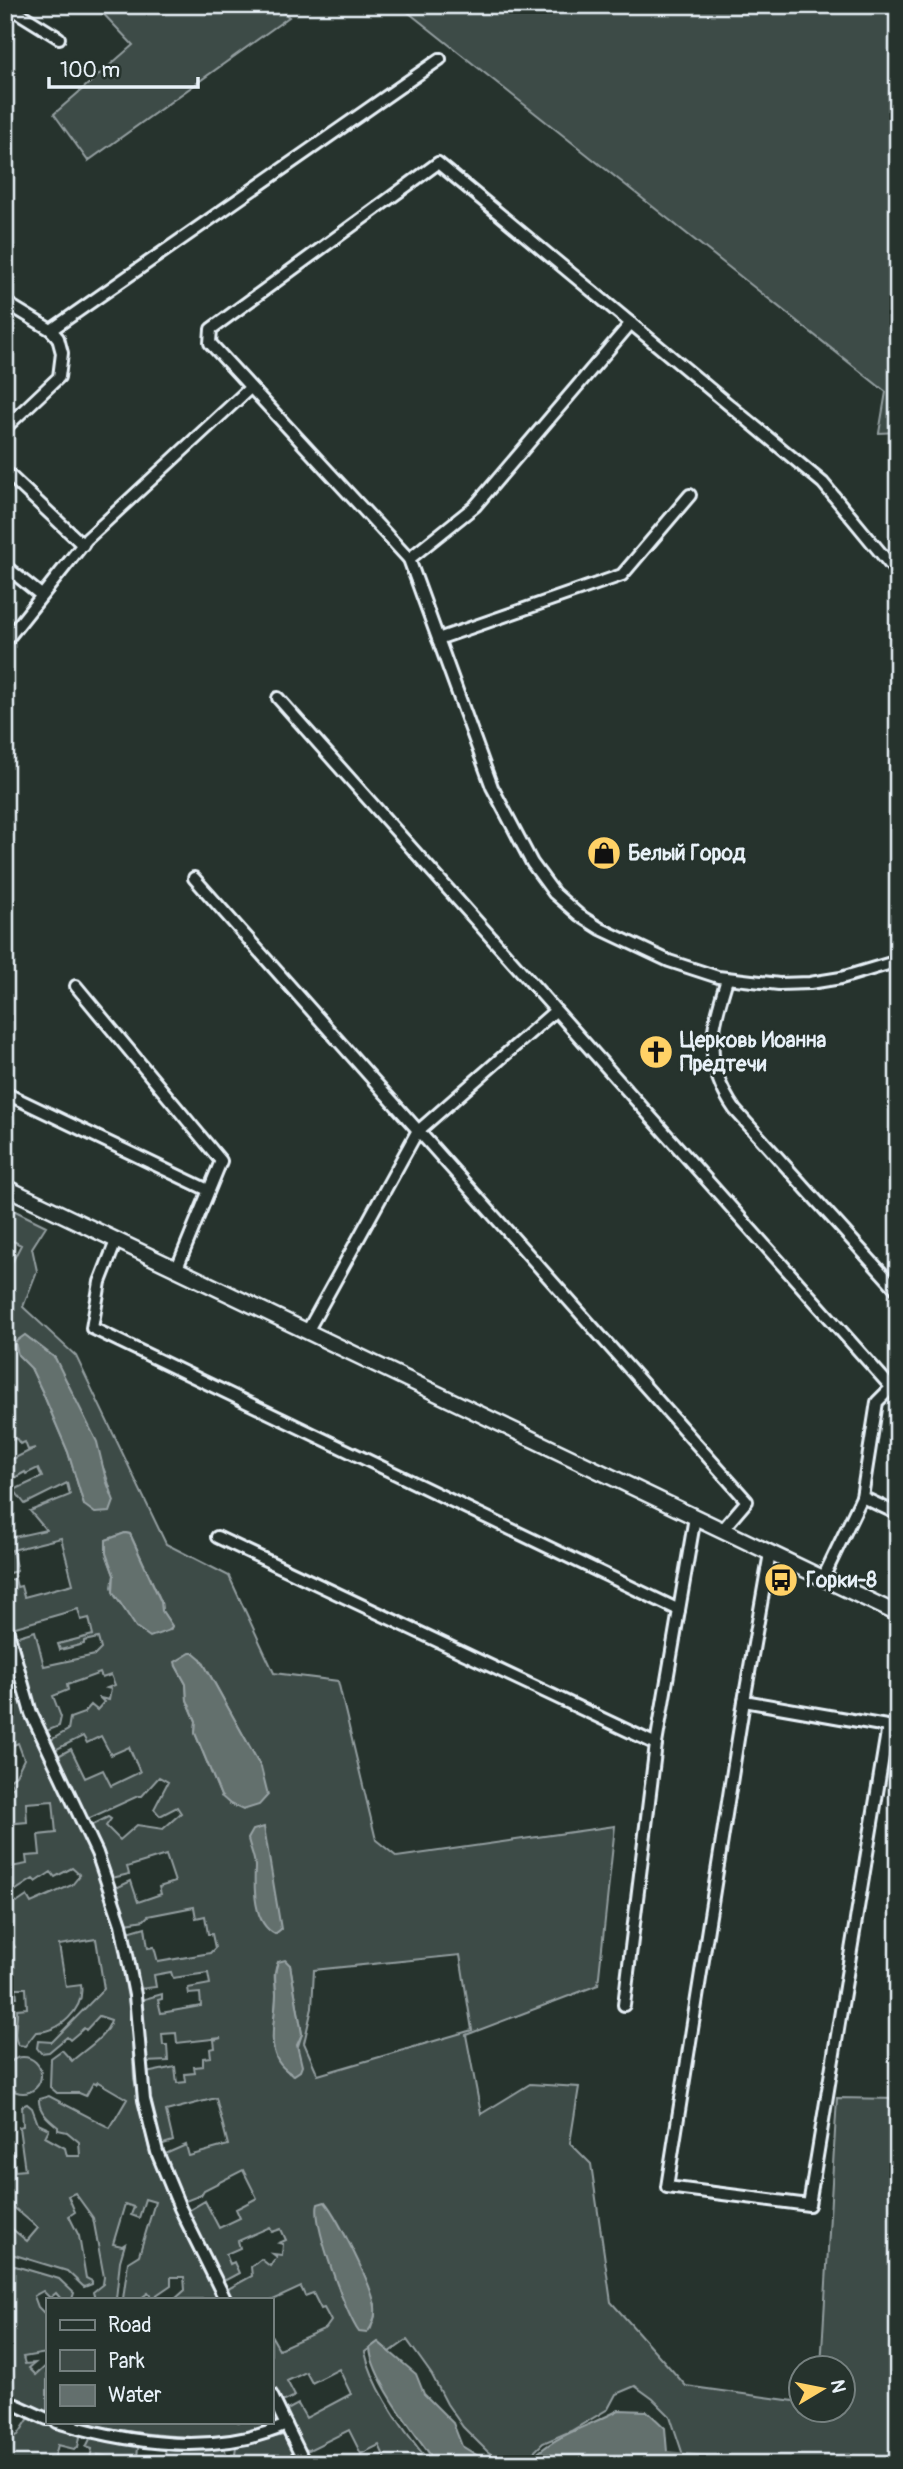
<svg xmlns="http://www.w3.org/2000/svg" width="903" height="2469" viewBox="0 0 903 2469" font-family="Pangolin,sans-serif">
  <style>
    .green { fill: #3e4b47; stroke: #939ea0; stroke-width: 2; fill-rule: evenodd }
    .water { fill: #636f6d; stroke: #98a3a5; stroke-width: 2 }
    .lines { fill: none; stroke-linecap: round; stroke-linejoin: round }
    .river { stroke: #636f6d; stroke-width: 18 }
    .minor-casing { stroke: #e8f1f8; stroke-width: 16 }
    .tertiary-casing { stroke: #e8f1f8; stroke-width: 19 }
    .minor { stroke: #26332d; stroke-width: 10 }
    .tertiary { stroke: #26332d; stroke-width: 14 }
    .labels { text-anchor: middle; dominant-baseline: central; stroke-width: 5; stroke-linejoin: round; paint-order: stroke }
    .poi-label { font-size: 21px; font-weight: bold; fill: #e8f1f8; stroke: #26332d; text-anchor: start }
  </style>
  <rect width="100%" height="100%" fill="#26332d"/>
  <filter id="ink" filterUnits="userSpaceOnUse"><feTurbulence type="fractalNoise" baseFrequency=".0143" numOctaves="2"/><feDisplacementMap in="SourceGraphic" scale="14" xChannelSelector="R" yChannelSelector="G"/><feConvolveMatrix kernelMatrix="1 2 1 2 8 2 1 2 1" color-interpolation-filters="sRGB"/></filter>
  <g filter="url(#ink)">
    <g class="green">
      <path d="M95,5H274L289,17L88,161L54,114L133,45Z"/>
      <path d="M399,5H898V432L879,433L886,392Z"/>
      <path d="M5,1206L46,1226L32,1248L37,1271L23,1307L76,1356L166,1544L229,1576L274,1673L338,1681L376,1840L397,1857L615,1826L598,1985L466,2035L481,2114L530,2084L579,2087L570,2143L591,2164L611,2302L686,2386L801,2402L802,2410H844V2368L821,2367L837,2098L898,2099V2464H686L670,2416L653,2399L635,2386L616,2394L608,2409L571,2431L543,2443L522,2464H504L487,2451L463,2427L447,2404L432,2375L407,2340L390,2352L378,2342L365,2352C373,2389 407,2435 431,2464H388L379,2445L361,2454L349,2430L309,2450L303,2449L286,2415L287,2410L298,2404L306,2418L351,2394L339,2369L312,2383L306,2372L287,2381L295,2396L285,2401H279L271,2385V2335L279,2349L326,2328L331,2321L324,2308L321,2309L313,2293L305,2296L301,2287L271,2301L230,2299L227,2293L228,2289L252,2276L251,2267L261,2259L270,2266L277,2257L273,2254L282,2255L283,2244L279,2243L286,2240L281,2229L272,2232L270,2227L238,2241L240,2248L226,2254L230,2264L234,2262L239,2273L226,2280L219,2278L188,2211L205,2201L219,2228L240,2218L236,2209L257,2198L243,2170L204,2190L201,2195L183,2202L163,2155L186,2145L189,2156L228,2145L216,2098L166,2111L173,2141L160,2145L148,2099L146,2073L175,2067L177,2083L186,2082L185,2074L195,2073L194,2067L203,2066V2058L211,2057L210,2049L215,2048L214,2040L221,2038L177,2043L176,2033L162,2034L163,2045H167L168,2061L145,2062L141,2000L162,1994V1999L158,2000L161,2013L201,2006L200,1993L189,1994L188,1988L210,1984L208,1973L173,1978L171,1972L154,1975L156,1987L139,1989L128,1932L145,1927L148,1948L154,1947L158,1962L210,1953L215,1948L212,1934H208L205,1916L196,1918L194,1907L148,1916L144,1920L126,1923L116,1888L131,1881L138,1902L161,1894L159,1887L175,1882L166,1855L127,1867L129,1874L112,1878L90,1829L92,1825L108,1817L111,1819L106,1826L120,1840L137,1825L163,1829L181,1813L177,1807L160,1816L154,1809L168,1782L159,1777L142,1796H138L90,1818L85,1817L58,1756L71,1749L85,1778L103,1770L111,1786L140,1772L129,1747L111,1755L101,1736L87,1743L83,1736L55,1750L49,1741L68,1730L70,1718L84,1713L91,1705L97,1710L104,1702L100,1698L109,1700L111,1689L107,1688L115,1685L111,1675L102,1678L100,1673L67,1685L68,1690L53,1696L61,1717L59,1726L44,1732L35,1712L15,1637L35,1631L44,1666L95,1655L101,1649L98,1638L84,1641V1644L60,1650L58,1644L93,1635L89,1618L81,1620L78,1609L12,1628L5,1607V1581L15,1579L17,1587L21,1586L24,1597L73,1584L61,1538L12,1550L17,1571L5,1574V1539L46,1530L30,1511L70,1495L67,1483L25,1504L14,1490L42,1477L38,1468L26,1474L25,1472L5,1483V1463L35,1448L28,1450L25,1442L20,1444L16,1438L9,1441L5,1434V1276L21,1245L5,1237ZM25,1335L55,1358L105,1472L112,1494L84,1505L68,1452L42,1391L31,1368L18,1355L14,1345ZM125,1533L130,1534L161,1601L162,1611L172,1626L170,1630L129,1615L115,1596L112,1587L114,1575L106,1553V1540ZM201,1659L261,1767L221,1796L195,1733L196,1721L187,1700L186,1684L176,1666ZM460,1955L472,2030L318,2075L304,2043L312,2008L314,1970ZM278,1962L290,1965L302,2034L289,2073C263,2044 276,2029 276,1995C276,1980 272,1977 278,1962ZM331,2261L375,2304V2316L371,2328L341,2295Z"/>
      <path d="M5,1647L25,1715L91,1855L115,1926L131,2015L134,2078L150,2154L180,2224L218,2299H175L185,2290L184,2277H171V2285L152,2298L148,2293L140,2299H123L128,2262L139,2255L155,2202L145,2199L139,2218L131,2215L134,2207L125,2204L113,2244L122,2246L125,2244L120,2261L116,2299H95L93,2292L103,2284L104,2277L93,2218L75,2193L68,2196L75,2212L69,2216L79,2236L86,2278L92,2281V2284L84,2287L67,2271L5,2252V2223L27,2241L38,2228L11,2205L5,2211V2152L13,2151L15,2171L25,2170L19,2127L23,2126L22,2106L27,2104L32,2108L38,2124L49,2129L45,2137L65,2148L67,2156H80L79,2142L67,2132L58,2130V2127C49,2120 38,2111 39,2099L49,2096L110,2128L127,2099L98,2082L96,2084L93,2083L86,2096L79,2093H57L50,2087L51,2058L62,2050L72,2061C85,2049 106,2038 111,2020L99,2016L86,2030L84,2028L70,2040L67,2037L49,2052L41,2053L37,2048L38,2041L52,2042L104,1989L96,1939L59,1945L66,1987L81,1985C85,2009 59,2033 36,2032L25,2046L18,2045C12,2033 18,2023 17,2009L27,2008L26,1988H16L17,1997H9L8,1981L5,1978V1947L9,1951L15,1947L5,1934V1917L12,1912L5,1899L18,1902L27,1896L31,1903L72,1885L80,1875L72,1868L55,1877L51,1872L36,1882L33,1879L13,1892L5,1890V1868L27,1864L26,1856L40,1855L38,1835L56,1833L53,1801L26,1803L27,1822L6,1824L8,1860L5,1861V1801L13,1786L9,1780L16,1775L24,1759L18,1743L5,1749Z"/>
      <circle cx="23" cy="2075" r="18"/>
      <path d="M5,2263L59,2279L74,2293L72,2299H61L56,2293L50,2298L43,2291L34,2296L38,2307L47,2316V2353L23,2357L25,2364L35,2363L29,2368L36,2375L47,2365V2412L5,2393Z"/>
      <path d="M29,2418L77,2432L80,2437L78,2447L74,2449L58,2445L53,2464H8V2461L5,2460V2441L18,2435Z"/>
      <path d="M80,2422H267C241,2451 116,2431 80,2422Z"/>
      <path d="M284,2435L299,2464H239L235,2455L236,2446Z"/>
      <path d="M96,2436L135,2444L138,2448L137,2457L129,2460L98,2455L96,2464H84L89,2463L92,2449L86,2447L91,2437Z"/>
      <path d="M224,2447L229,2464H164L166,2448Z"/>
    </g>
    <g class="water">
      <path d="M25,1335L55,1358L97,1442L106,1480L114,1501L110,1512L95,1513L84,1505L68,1452L42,1391L31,1368L18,1355L15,1342Z"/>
      <path d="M125,1533L130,1534L161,1602L162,1611L172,1626L170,1630L150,1637L136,1627L113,1592L114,1575L106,1553V1540Z"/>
      <path d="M190,1653H194L201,1659L261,1767L268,1795L259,1805L243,1810L230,1804L221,1796L195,1733L196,1721L187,1700L186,1684L176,1666L175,1662Z"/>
      <path d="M264,1827L281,1929L275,1934C253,1923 254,1888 255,1867C255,1858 250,1848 248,1839L253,1830Z"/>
      <path d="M285,1960L290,1965L302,2034L297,2045L302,2066L300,2071L294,2075C261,2059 276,2023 276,1994C276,1980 273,1977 278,1962Z"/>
      <path d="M325,2202C338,2218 373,2287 375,2307C376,2316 373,2325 367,2333L359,2332C346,2315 312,2222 318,2204Z"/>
      <path d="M378,2342L416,2374L424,2394L453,2423L462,2446L491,2464H437C419,2439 371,2378 370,2348Z"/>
      <path d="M619,2410L647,2411L665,2428L668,2464H527C551,2435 588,2427 619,2410Z"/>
    </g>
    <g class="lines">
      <path class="river" d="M645,2464L668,2460L705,2464"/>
      <g class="minor-casing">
        <g id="minor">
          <path d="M6,5L59,38"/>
          <path d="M5,302L51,330L58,338L62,353L59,377L5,428"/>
          <path d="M51,330L440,59"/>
          <path d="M5,471L83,545"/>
          <path d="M409,559L475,506L631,323"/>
          <path d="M5,566L41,595"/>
          <path d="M898,574L823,483L438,163L211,329L210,343L409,559L492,787L532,863L554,893L579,915L601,929L669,961L718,977L779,984L810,983L841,978L898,961"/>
          <path d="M438,639L622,575L690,495"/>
          <path d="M5,642L87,539L250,388"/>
          <path d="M278,698L891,1387"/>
          <path d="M194,878L747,1501L723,1529"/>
          <path d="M727,979C711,1032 702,1062 735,1110L898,1291"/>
          <path d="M76,986L221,1161L177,1268"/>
          <path d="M5,1093L208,1190"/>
          <path d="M116,1241L100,1282L92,1328L679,1610"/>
          <path d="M308,1330L417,1132L555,1011"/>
          <path d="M898,1381L877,1402L862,1497L898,1514"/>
          <path d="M217,1537L656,1744"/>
          <path d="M770,1553L744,1701L667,2187L809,2205L888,1726"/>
          <path d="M823,1578L862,1497"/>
          <path d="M5,1622L31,1713L97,1853L121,1924L135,1995L144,2100L157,2152L180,2208L225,2299"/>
          <path d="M744,1701L898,1728"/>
          <path d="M624,2005L656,1744L695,1517"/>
          <path d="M271,2394L286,2425"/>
          <path d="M5,2400L47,2419"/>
          <path d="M57,2422C128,2443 216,2457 286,2425L305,2464"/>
        </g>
      </g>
      <g class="tertiary-casing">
        <path id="tertiary" d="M5,1187L898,1614"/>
      </g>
      <use href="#minor" class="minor"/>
      <use href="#tertiary" class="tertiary"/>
    </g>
  </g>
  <defs>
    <g id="shop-disc" transform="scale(1.75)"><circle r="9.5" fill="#ffd166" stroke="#26332d"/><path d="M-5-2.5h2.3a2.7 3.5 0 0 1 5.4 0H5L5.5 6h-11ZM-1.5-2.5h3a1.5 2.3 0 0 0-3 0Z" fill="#111"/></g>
    <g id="church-disc" transform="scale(1.75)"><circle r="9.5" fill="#ffd166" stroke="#26332d"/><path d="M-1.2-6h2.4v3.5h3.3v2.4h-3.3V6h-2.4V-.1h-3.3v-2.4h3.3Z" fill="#111"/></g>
    <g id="bus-disc" transform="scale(1.75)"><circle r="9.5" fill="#ffd166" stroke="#26332d"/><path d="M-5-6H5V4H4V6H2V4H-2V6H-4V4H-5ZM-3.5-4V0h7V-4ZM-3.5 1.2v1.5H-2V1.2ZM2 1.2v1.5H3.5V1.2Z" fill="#111"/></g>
  </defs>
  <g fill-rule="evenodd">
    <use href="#shop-disc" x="604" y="853"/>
    <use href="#church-disc" x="656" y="1052"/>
    <use href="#bus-disc" x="781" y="1580"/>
  </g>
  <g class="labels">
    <g class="poi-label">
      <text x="628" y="853">Белый Город</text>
      <text x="680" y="1040">Церковь Иоанна<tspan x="680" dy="24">Предтечи</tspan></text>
      <text x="806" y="1580">Горки-8</text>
    </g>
  </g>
  <rect width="903" height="2469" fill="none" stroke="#26332d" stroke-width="28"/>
  <rect x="14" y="14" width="875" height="2441" fill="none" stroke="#e8f1f8" stroke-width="2.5" filter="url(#ink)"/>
  <rect x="46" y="2298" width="228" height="126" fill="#26332d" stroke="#747f7e" stroke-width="2"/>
  <rect x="60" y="2320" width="35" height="10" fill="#26332d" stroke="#747f7e" stroke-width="2"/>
  <text x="108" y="2332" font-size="21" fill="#e8f1f8">Road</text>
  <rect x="60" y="2350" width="35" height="21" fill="#3e4b47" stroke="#747f7e" stroke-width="2"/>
  <text x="108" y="2368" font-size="21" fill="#e8f1f8">Park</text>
  <rect x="60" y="2385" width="35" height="21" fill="#636f6d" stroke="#747f7e" stroke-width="2"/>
  <text x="108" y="2402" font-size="21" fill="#e8f1f8">Water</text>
  <g transform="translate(822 2389) rotate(80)"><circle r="33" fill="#26332d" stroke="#747f7e" stroke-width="2"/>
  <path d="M0-5L12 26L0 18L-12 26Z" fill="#ffd166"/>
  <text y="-10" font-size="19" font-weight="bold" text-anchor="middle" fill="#e8f1f8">N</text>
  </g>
  <path d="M49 77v10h149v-10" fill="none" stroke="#e8f1f8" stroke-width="3.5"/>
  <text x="60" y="77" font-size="21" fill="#e8f1f8" stroke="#26332d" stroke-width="5" paint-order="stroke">100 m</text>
</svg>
